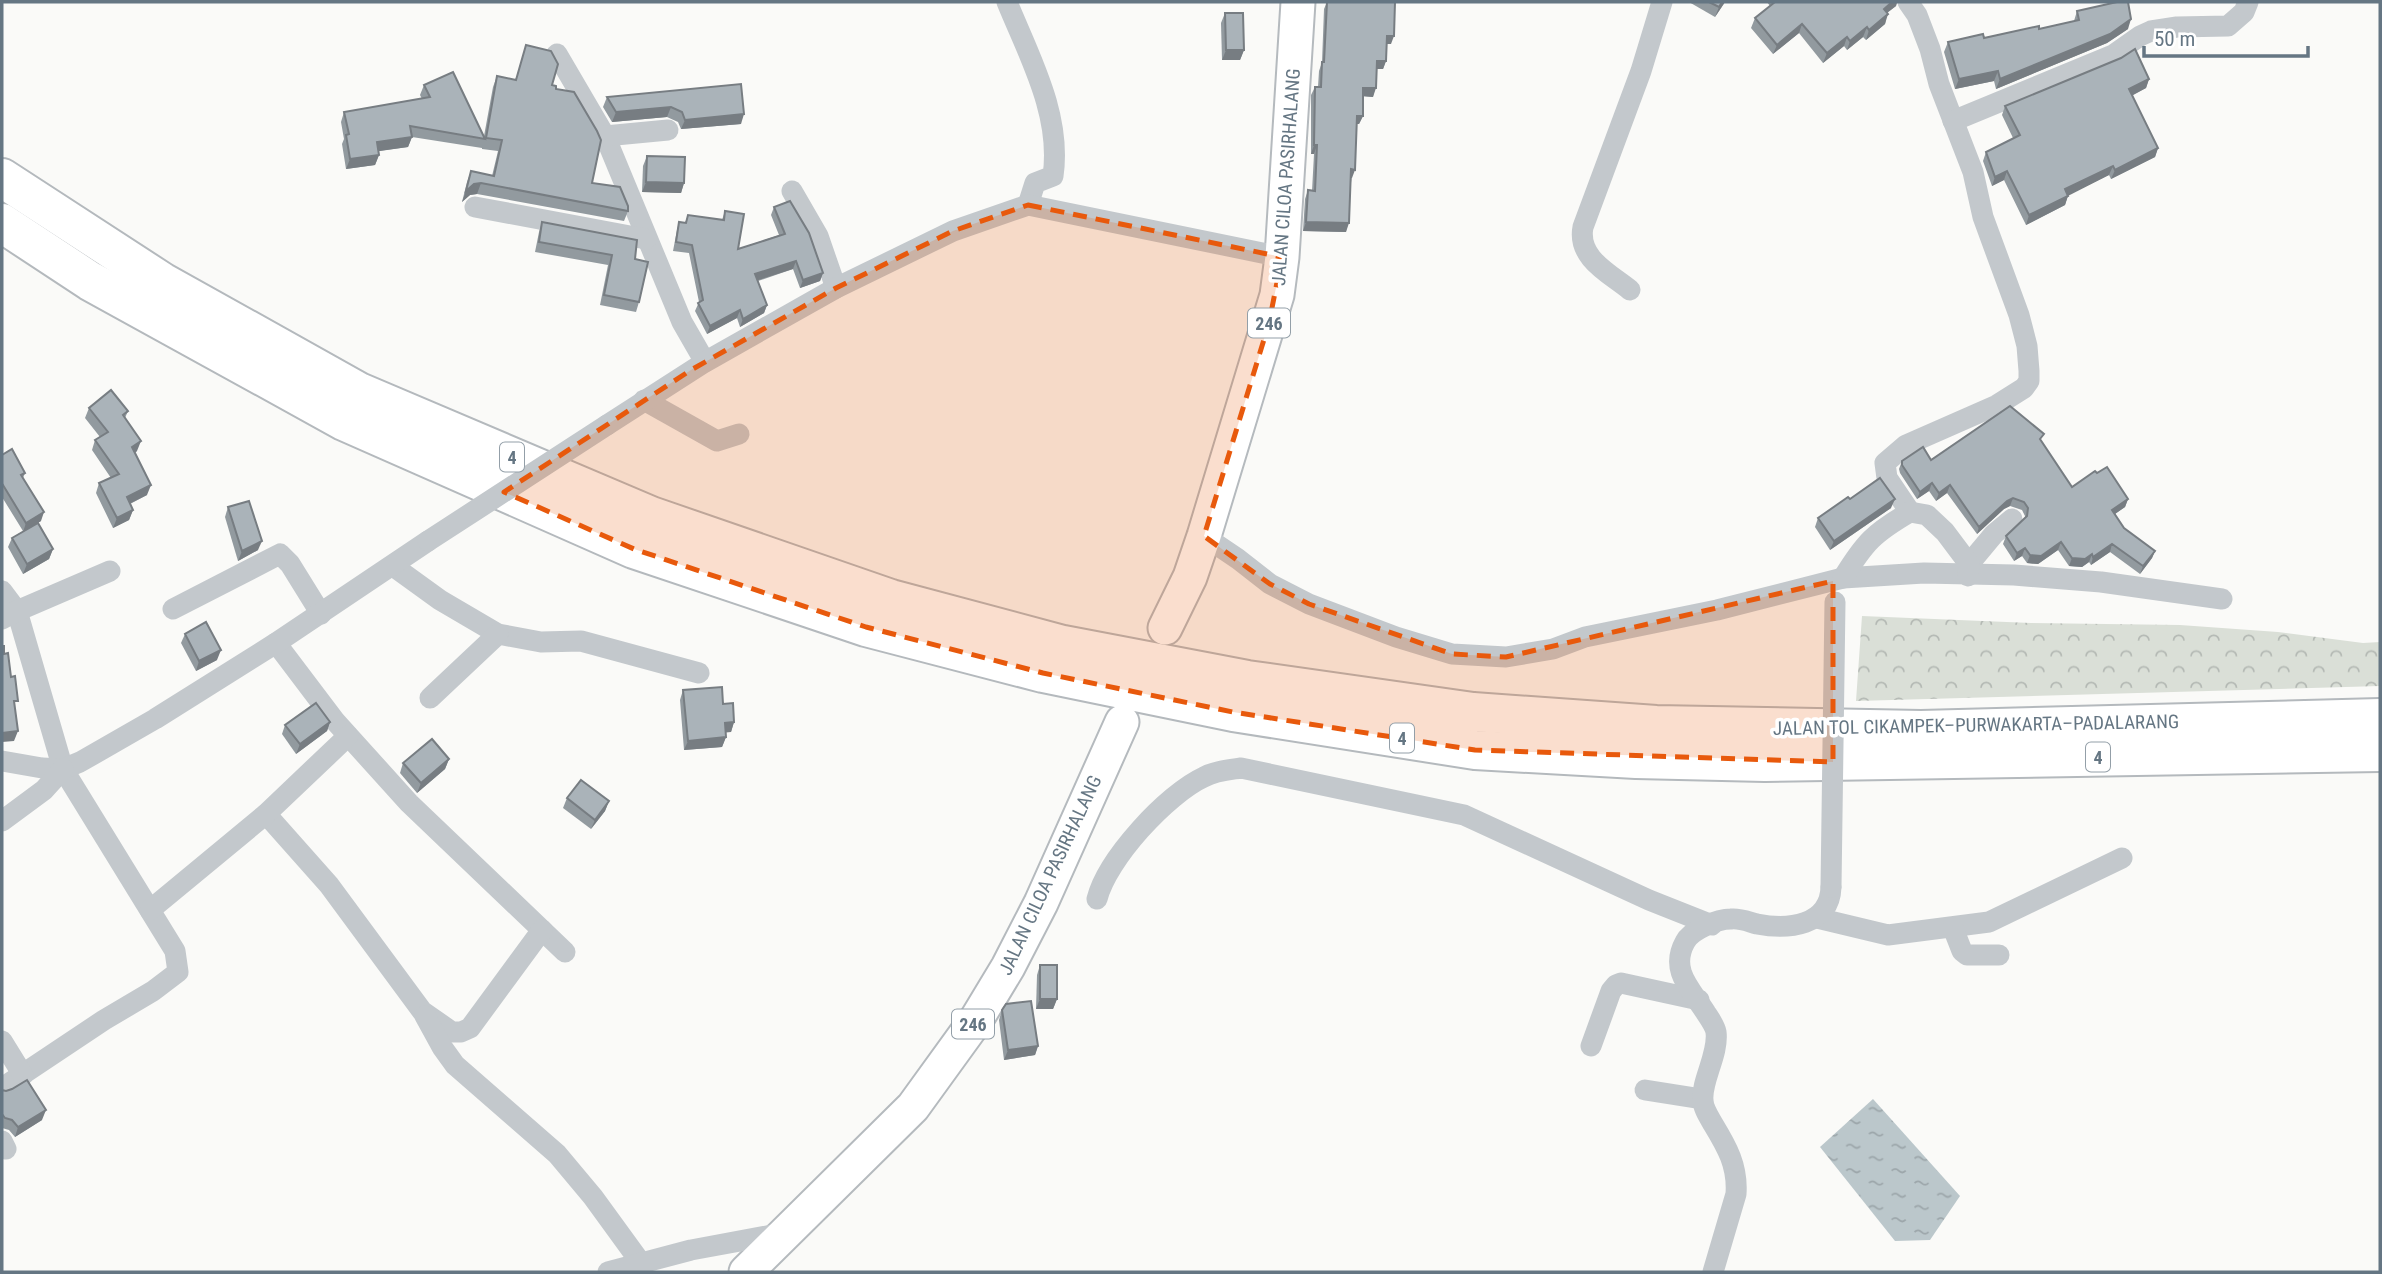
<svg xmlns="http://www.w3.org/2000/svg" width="2382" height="1274" viewBox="0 0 2382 1274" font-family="'Roboto Condensed',sans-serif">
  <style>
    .forest { fill: url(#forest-crowns) }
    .water { fill: url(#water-ripples) }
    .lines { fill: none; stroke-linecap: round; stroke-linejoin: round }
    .primary-casing { stroke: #b5babe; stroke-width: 37 }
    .highway-casing { stroke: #b4b9bd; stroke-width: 42 }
    .street { stroke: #c3c8cc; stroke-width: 21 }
    .primary { stroke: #fff; stroke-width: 33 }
    .highway { stroke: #fff; stroke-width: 38 }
    .street-bridge { stroke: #c3c8cc; stroke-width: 21 }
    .wall { fill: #929a9f }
    .shaded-wall { fill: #777d82 }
    .building { fill: #aab3b9; stroke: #777d82; stroke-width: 2 }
    .marked { fill: #e8590c; fill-opacity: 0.2; stroke: #e8590c; stroke-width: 5; stroke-dasharray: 14 9; stroke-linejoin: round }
    .labels { text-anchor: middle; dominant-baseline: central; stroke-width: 7; stroke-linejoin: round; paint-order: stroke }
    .shield { fill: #fff; stroke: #939fa8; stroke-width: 2 }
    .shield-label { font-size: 18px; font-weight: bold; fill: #657683 }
    .street-label { font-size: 19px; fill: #657683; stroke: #fff }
  </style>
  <defs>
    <pattern id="forest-crowns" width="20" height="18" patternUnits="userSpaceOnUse" patternTransform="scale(1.75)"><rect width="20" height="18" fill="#dadfd7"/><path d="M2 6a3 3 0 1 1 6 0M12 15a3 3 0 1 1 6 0" fill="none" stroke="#b4b9b4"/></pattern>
    <pattern id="water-ripples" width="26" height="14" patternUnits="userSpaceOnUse" patternTransform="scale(1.75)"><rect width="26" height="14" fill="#bbc7cb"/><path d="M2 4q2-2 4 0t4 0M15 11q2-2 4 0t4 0" fill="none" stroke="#9ca6aa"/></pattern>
  </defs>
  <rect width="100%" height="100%" fill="#fafaf8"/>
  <path class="forest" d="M1862,616L2031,623L2180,625L2278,632L2363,643L2380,642V686L1856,701Z"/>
  <path class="water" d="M1873,1099L1960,1196L1930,1240L1895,1241L1820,1147Z"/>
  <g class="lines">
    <g class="primary-casing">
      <g id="primary">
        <path d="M1165,628L1190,577L1204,536L1277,295L1282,257L1298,2"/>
        <path d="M746,1272L913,1107L976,1020L1008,967L1041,903L1122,722"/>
      </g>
    </g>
    <g class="highway-casing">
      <g id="highway">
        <path d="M2,178L162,282L359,392L651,516L891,599L1063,645L1247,680L1473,712L1656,725L1921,730L2380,718"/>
        <path d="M2,223L90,281L344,421L634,549L866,627L1043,673L1233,712L1475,750L1636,759L1765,762L2380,752"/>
      </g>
    </g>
    <g class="street">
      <path d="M1007,2C1029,56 1062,115 1053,176L1035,183L1028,205"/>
      <path d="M1908,2L1917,15L1930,49L1939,84L1973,172L1983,217L2019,315L2027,346L2029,371V381L2024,388L1997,405L1906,445L1885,463L1887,478L1910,512"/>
      <path d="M557,54L605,136L682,322L705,362"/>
      <path d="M1953,121L2113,55L2140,36L2151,31L2177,27L2228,26L2244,12L2248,2"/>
      <path d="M605,136L668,130"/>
      <path d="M792,191L818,236L836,288"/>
      <path d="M475,207L646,239"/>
      <path d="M1630,290C1609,273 1577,258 1583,227L1641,71L1662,2"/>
      <path d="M644,400L717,441L739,434"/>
      <path d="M607,425L705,362L836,288L953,231L1028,205L1282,257"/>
      <path d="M1204,536L1238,559L1270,584L1309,604L1396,637L1452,654L1506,657L1553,649L1585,637L1717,610L1843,578L1924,573L2014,575L2101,582L2222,599"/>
      <path d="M1969,564L1994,534L2012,519"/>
      <path d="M393,566L440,600L498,634L541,642L581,641L699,673"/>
      <path d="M1843,578C1865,542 1874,533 1910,512L1927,515L1945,532L1969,564L1968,576"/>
      <path d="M2,591L17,611L63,769L175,951L178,972L153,991L104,1020L2,1088"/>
      <path d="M173,609L280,554L290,564L321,614"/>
      <path d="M2,619L17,611L110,571"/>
      <path d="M276,643L335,721L409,803L565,952"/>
      <path d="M430,698L498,634"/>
      <path d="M2,761L42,768L63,769L80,762L155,719L276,643L428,541"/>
      <path d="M266,814L329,885L422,1011L452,1032H461L470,1028L542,930"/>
      <path d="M2,821L44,790L63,769"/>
      <path d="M1097,899C1107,859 1167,794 1204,777C1215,771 1228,770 1241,768L1464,815L1649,900L1712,925"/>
      <path d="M150,910L266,814L348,736"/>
      <path d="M1817,918L1888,935L1989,922L2122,858"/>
      <path d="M1953,928L1962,951L1967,955H1999"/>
      <path d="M425,1016L442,1047L455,1065L557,1154L593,1197L641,1263"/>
      <path d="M2,1041L23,1075"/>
      <path d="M1591,1046L1611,991L1616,985L1621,983L1699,1000"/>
      <path d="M1645,1090L1702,1099"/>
      <path d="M2,1141L6,1149"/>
      <path d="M608,1272L691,1250L783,1233"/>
      <path d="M1713,1272L1736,1194C1738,1166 1727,1147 1713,1124C1709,1117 1703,1108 1703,1100C1701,1081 1719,1054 1716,1032C1715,1026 1710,1019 1706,1013C1692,990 1669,971 1685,942C1691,930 1717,919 1731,919C1740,918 1749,922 1757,924C1788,930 1830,926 1831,887"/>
    </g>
    <use href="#primary" class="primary"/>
    <use href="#highway" class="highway"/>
    <g class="street-bridge">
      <path d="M428,541L607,425"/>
      <path d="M1831,887L1835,602"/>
    </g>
  </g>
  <g class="wall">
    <path d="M1327,2L1391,44H1387L1386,61L1383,69H1377L1373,97L1363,96V116L1359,124H1357L1346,232L1303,231L1305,199L1308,190L1312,191L1314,154H1311V95L1315,87H1318L1319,71L1322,62L1324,9Z"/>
    <path d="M1689,2H1725L1715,17Z"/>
    <path d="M1767,2H1897L1896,6L1887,13L1885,24L1866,40L1863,37L1847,50L1844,46L1823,63L1799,33L1773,54L1751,28L1755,18L1770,6Z"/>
    <path d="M2077,11L2128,29L2107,43L1996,89L1994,81L1955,89L1944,52L1948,42L1984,38L2039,29L2074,21Z"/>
    <path d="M1225,13L1244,50L1240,60H1222L1221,23Z"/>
    <path d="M526,45L556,89L592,183L628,211L624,221L477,194L470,195L462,202L467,182L471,171L492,176L498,151L482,149V147V148L412,137L408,147L378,151L379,155L375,165L346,169L342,144L344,139L341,122L344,112L422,99L420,95L424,85L484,136L493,87L497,76L516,80Z"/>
    <path d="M2149,79L2146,88L2132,95L2158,148L2155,157L2111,179L2109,175L2068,195L2065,205L2026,225L2004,180L1992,186L1983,161L1986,152L2013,138L2002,115L2005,106Z"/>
    <path d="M741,84V124L681,129L678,122L667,117L612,122L603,107L607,97Z"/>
    <path d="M647,156L684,183L681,193L642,192L643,166Z"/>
    <path d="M774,207L823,273L820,281L800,288L793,269L758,281L767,305L764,313L740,327L737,318L707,334L695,311L699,302L689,253L673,251L677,230L679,222L685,223L688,215L722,220L725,211L738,249L779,235L771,215Z"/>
    <path d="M542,222L635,259L639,302L636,312L600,305L608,265L535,252L539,232Z"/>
    <path d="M89,408L128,411L125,418L137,451L135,453L147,495L130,504L133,510L129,520L113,528L96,493L99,483L111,478L92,450L95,440L100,437L85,418Z"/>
    <path d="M2041,441L2072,487L2097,473L2128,499L2125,507L2115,514L2124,528L2155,551L2152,558L2140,574L2110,552L2091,565L2089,562L2082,567L2069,566L2058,550L2038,564L2027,563L2022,556L2014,561L2003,544L2006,536L2025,519V516L2022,510L2010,506L2004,509L1977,534L1947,493L1936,501L1929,491L1917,499L1900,473L1899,469L1902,461L1931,460Z"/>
    <path d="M2,455L25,473L23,478L41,521L34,525L53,549L49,559L23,574L8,547L12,538L23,531L2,497Z"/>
    <path d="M1850,499L1891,508L1830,550L1815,527L1818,518Z"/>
    <path d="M228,507L258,550L238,561L225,517Z"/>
    <path d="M185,634L217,660L196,671L181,643Z"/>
    <path d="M683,690L723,704L734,722L731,732H725L726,737L722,747L684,750L680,700Z"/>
    <path d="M330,722L327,731L296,754L282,734L285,725Z"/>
    <path d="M449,759L445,769L417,793L400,773L403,763Z"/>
    <path d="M567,798L609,801L605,811L591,829L563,808Z"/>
    <path d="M1040,965L1057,999L1053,1009H1036L1037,975Z"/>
    <path d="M1002,1010L1038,1046L1035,1055L1004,1060L999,1020Z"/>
    <path d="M2,1090L42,1120L15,1137L9,1130L2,1128Z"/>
  </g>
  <g class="shaded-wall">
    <path d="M1722,2H1725L1715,17L1719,7Z"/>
    <path d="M1892,2H1897L1896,6L1880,18L1884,9Z"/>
    <path d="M1888,14L1885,24L1866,40L1869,30Z"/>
    <path d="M2131,19L2128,29L2107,43L1996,89L2000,79Z"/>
    <path d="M1802,24L1799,33L1773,54L1777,45Z"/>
    <path d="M1867,27L1863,37L1847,50L1850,41Z"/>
    <path d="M1387,36H1394L1391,44H1384Z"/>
    <path d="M1847,37L1844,46L1823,63L1827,53Z"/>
    <path d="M1226,50H1244L1240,60H1222Z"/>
    <path d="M1377,61H1386L1383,69H1374Z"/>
    <path d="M1998,71L1994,81L1955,89L1959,79Z"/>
    <path d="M2149,79L2146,88L2126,99L2129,89Z"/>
    <path d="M1363,88H1376L1373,97L1360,96Z"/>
    <path d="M671,107L667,117L612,122L616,112Z"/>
    <path d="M744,114L741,124L681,129L685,120Z"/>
    <path d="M1357,116H1363L1359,124H1354Z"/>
    <path d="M412,137L408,147L373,152L377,142Z"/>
    <path d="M1314,145H1317L1314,154H1311Z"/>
    <path d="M2158,148L2155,157L2111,179L2115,170Z"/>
    <path d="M379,155L375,165L346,169L350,159Z"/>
    <path d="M2113,166L2109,175L2062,199L2065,189Z"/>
    <path d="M1351,169L1355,170L1352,178H1348Z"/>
    <path d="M2007,171L2004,180L1992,186L1995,177Z"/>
    <path d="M646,182L684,183L681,193L642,192Z"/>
    <path d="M481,183L477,194L470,195L462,202L466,191L474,184Z"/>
    <path d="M2068,196L2065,205L2026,225L2029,215Z"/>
    <path d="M1306,222L1349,223L1346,232L1303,231Z"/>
    <path d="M796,261L793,269L752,282L755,274Z"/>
    <path d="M823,273L820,281L800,288L803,280Z"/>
    <path d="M767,305L764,313L740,327L743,319Z"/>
    <path d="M740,310L737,318L707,334L710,326Z"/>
    <path d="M141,441L137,451L128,457L132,447Z"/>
    <path d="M1932,483L1929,491L1917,499L1920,492Z"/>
    <path d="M151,485L147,495L123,507L127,497Z"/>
    <path d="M1950,485L1947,493L1936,501L1939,493Z"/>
    <path d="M2013,498L2010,506L2004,509L1977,534L1979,527L2007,501Z"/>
    <path d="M1895,499L1891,508L1830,550L1834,541Z"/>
    <path d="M2128,499L2125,507L2109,518L2112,510Z"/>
    <path d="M133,510L129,520L113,528L117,518Z"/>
    <path d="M44,512L41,521L23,532L26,523Z"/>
    <path d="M262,541L258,550L238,561L242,551Z"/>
    <path d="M2061,542L2058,550L2038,564L2027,563L2030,555Z"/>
    <path d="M2112,544L2110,552L2091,565L2093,557Z"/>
    <path d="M2025,548L2022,556L2014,561L2017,553Z"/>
    <path d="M53,549L49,559L23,574L27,564Z"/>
    <path d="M2155,551L2152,558L2140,574L2143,566Z"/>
    <path d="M2092,554L2089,562L2082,567L2069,566L2072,558Z"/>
    <path d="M221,650L217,660L196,671L199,661Z"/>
    <path d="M330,722L327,731L296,754L300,744Z"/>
    <path d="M734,722L731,732L721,733L725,723Z"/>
    <path d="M18,731L14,741L2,742V733Z"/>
    <path d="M726,737L722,747L684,750L688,741Z"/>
    <path d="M449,759L445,769L417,793L421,783Z"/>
    <path d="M609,801L605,811L591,829L595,820Z"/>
    <path d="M1040,999H1057L1053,1009H1036Z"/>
    <path d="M1038,1046L1035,1055L1004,1060L1008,1050Z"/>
    <path d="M46,1110L42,1120L15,1137L18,1127Z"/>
  </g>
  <g class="building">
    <path d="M1327,2H1395L1394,36H1387L1386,61H1377L1376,88H1363V116H1357L1355,170L1351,169L1349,223L1306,222L1308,190L1315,191L1317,145H1314L1315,87H1321L1322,62H1324Z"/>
    <path d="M1709,2H1722L1719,7Z"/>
    <path d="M1775,2H1892L1884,9L1888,14L1869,30L1867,27L1850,41L1847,37L1827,53L1802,24L1777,45L1755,18Z"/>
    <path d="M2117,2H2128L2131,19L2110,34L2000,79L1998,71L1959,79L1948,42L1983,34L1984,38L2039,26V29L2079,20L2077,11Z"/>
    <path d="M1225,13H1243L1244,50H1226Z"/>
    <path d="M526,45L551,51L558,64L552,85L556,86V89L574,92L597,131L601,140L592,183L620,187L628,206V211L481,183L474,184L466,191L471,171L494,176L502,140L486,138L497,76L516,80Z"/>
    <path d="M2135,49L2149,79L2129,89L2158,148L2115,170L2113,166L2065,189L2068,196L2029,215L2007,171L1995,177L1986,152L2020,135L2005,106L2121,58Z"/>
    <path d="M453,72L485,139L410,126L412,137L377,142L379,155L350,159L346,135L349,134L344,112L430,97L424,85Z"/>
    <path d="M741,84L744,114L685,120L682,112L671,107L616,112L607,97Z"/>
    <path d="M647,156L685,157L684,183L646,182Z"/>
    <path d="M790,201L809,233L823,273L803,280L796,261L755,274L767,305L743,319L740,310L710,326L698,303L703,300L692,245L676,242L679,222L686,223L688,215L724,220L725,211L744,214L738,249L785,234L774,207Z"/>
    <path d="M542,222L637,240L635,259L648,262L639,302L604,295L612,255L539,242Z"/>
    <path d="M111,390L128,411L123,415L141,441L132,447L151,485L127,497L133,510L117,518L99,483L119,474L95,440L108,432L89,408Z"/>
    <path d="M2010,406L2044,434L2040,439L2072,487L2095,471L2097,473L2107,467L2128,499L2112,510L2124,528L2155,551L2143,566L2112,544L2093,557L2092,554L2085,559L2072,558L2061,542L2041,556L2030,555L2025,548L2017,553L2006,536L2027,516L2028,508L2024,502L2013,498L2007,501L1979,527L1950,485L1939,493L1932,483L1920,492L1902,465V461L1923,447L1931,460Z"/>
    <path d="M12,449L25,473L21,475L44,512L26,523L3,485L2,486V455Z"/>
    <path d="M1880,478L1895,499L1834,541L1818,518L1848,497L1850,499Z"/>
    <path d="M249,501L262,541L242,551L228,507Z"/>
    <path d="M38,523L53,549L27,564L12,538Z"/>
    <path d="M206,622L221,650L199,661L185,634Z"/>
    <path d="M2,646H4V654L8,653L11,677L15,676L18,701H14L18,731L2,733Z"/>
    <path d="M722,687L723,704L733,703L734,722L725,723L726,737L688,741L683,690Z"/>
    <path d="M316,703L330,722L300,744L285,725Z"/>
    <path d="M432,739L449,759L421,783L403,763Z"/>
    <path d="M581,780L609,801L595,820L567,798Z"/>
    <rect x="1040" y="965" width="17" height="34"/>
    <path d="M1031,1001L1038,1046L1008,1050L1002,1010L1006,1004Z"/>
    <path d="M27,1080L46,1110L18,1127L12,1120L5,1118L2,1114V1090L6,1091L12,1089Z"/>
  </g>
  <path class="marked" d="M1028,205L1282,257L1269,323L1204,536L1270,584L1309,604L1452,654L1506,657L1833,581V762L1475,750L1233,712L1043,673L866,627L634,549L504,492L691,370L836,288L953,231Z"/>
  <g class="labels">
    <g class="shield">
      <rect x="1248" y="308.5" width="42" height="29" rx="5"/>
      <rect x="500" y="442.5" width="24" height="29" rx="5"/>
      <rect x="1390" y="723.5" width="24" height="29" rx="5"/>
      <rect x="2086" y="742.5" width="24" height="29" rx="5"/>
      <rect x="952" y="1009.5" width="42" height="29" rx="5"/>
    </g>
    <g class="shield-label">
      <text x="1269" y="323">246</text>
      <text x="512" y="457">4</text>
      <text x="1402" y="738">4</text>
      <text x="2098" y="757">4</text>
      <text x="973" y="1024">246</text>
    </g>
    <g class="street-label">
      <text transform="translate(1286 177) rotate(-86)">JALAN CILOA PASIRHALANG</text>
      <text transform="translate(1976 725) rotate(-1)">JALAN TOL CIKAMPEK–PURWAKARTA–PADALARANG</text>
      <text transform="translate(1050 875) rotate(-65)">JALAN CILOA PASIRHALANG</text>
    </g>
  </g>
  <rect width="2382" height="1274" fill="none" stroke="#657683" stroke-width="7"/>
  <path d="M2144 46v10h164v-10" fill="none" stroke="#657683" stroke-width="3.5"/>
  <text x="2154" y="46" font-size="21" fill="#657683" stroke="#ffffff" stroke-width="5" paint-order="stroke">50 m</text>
</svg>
